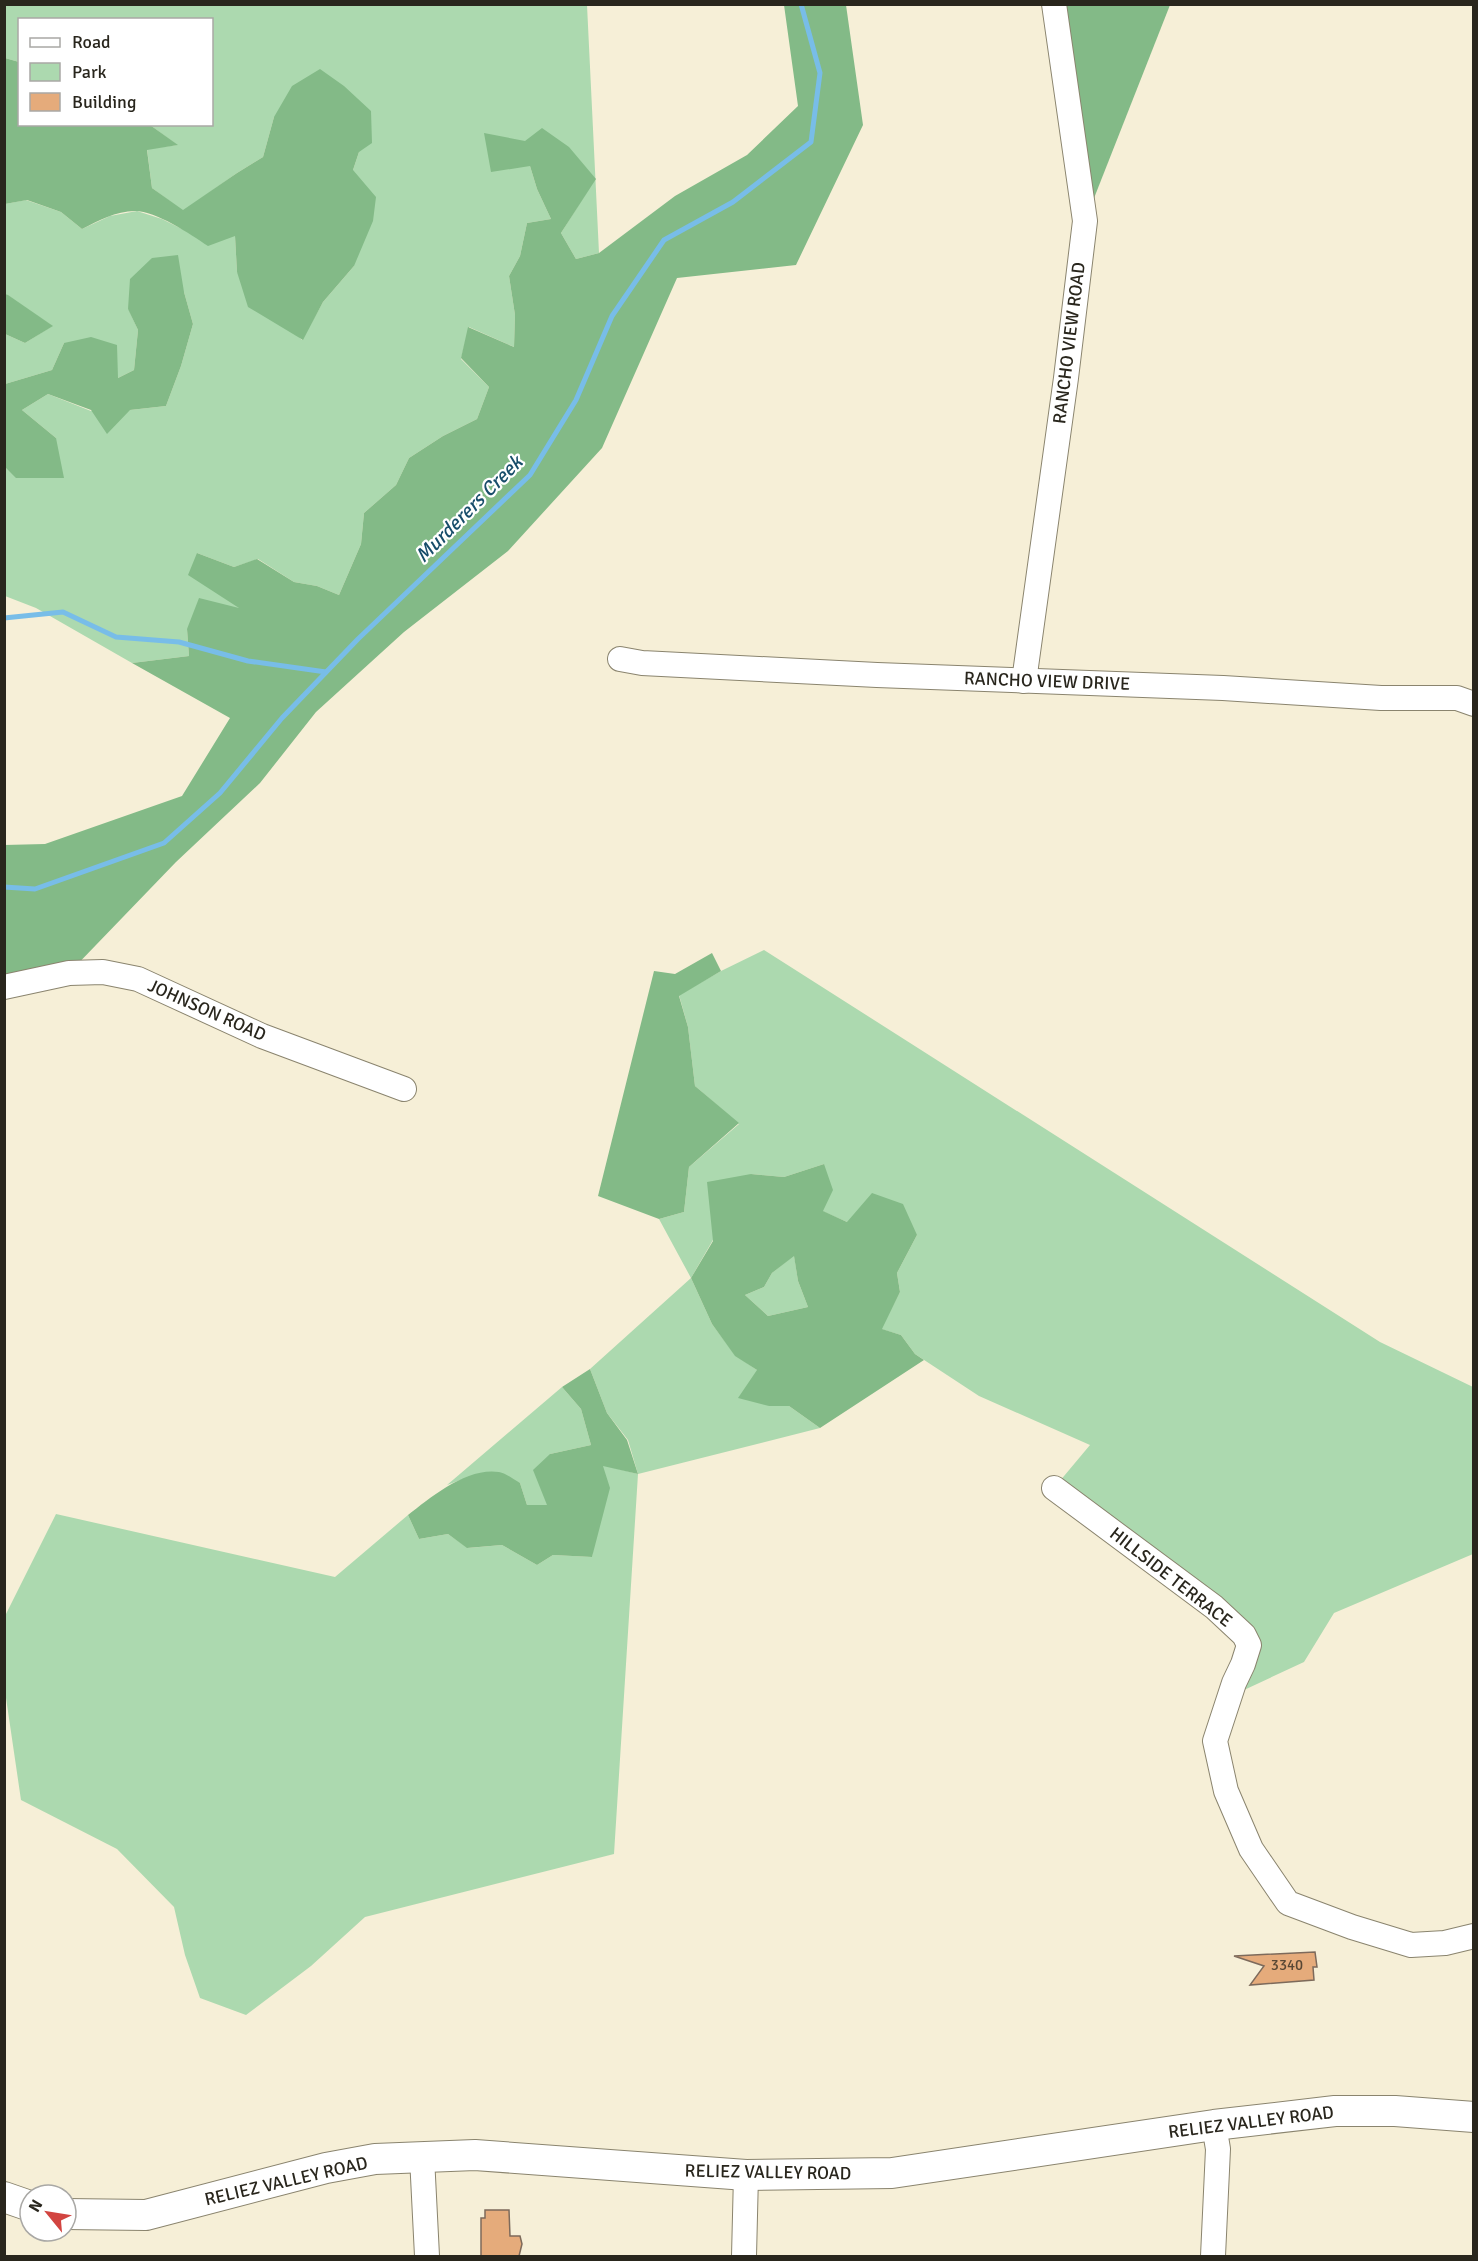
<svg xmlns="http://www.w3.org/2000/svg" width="1478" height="2261" viewBox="0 0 1478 2261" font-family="Signika,sans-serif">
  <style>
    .green { fill: #acd9af }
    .forest { fill: #83ba87; fill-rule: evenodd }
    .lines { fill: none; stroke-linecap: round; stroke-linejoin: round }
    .stream { stroke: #78bde8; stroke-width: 5 }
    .building { fill: #e5ab7b; stroke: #7d6a5b; stroke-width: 1.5 }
    .minor-casing { stroke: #8a846e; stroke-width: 26 }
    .major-casing { stroke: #8a846e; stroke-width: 32 }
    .minor { stroke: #fff; stroke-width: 24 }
    .major { stroke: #fff; stroke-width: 30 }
    .labels { text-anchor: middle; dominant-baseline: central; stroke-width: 4.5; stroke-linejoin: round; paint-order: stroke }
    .number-label { font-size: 15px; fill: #584734 }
    .street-label { font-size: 18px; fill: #29261d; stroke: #fff }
    .water-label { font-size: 20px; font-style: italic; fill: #174d6a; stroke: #fff }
  </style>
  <rect width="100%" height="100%" fill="#f6efd7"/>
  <g class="green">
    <path d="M5,5H587L599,253L576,259L561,233L595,179L530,166L537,189L551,219L527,223L520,256L509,276L515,315L514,347L469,327L461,359L489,387L477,419L443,436L409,458L396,485L364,513L361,544L339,595L317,586L294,582L258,559L234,567L197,553L242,609L187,629L189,656L132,663L36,608L5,596V467L16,477L56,438L22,410L48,394L91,411L130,410L166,406L181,366L193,324L184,292L128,308L138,330L134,370L118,378L64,343L52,370L5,384V334L25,343L52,326L5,294V204L26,200L61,212L82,229L110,216L137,211L162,219L182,229L235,236L237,272L302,340L323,302L354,266L353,170L359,152L274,117L263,157L237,173L183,211L152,188L147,149L177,145L150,125L212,124V20H20L19,62L5,58Z"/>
    <path d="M764,950L1380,1342L1473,1387V1554L1334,1613L1304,1662L1229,1697L1249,1645L1054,1488L1090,1445L979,1396L915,1354L901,1335L881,1329L900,1292L897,1273L917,1235L847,1222L822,1211L824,1164L784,1177L751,1174L691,1278L712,1324L735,1355L757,1370L769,1406H789L820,1428L638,1474L614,1854L365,1917L311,1966L246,2015L200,1998L185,1955L174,1907L117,1849L21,1800L5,1691L4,1618L56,1514L335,1577L408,1515L419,1539L448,1534L468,1548L502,1545L537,1565L553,1555L592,1557L603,1465L638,1474L628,1440L607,1413L590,1369L691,1278L659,1219L684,1212L689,1167L739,1124L695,1086L688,1027L679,995L721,971Z"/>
    <path d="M794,1255L798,1281L808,1307L768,1316L745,1295L764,1287L772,1273Z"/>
    <path d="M562,1387L581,1409L591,1445L550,1454L548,1505H527L520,1483L477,1474L447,1485Z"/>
  </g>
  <g class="forest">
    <path d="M784,5H846L863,125L796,265L677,278L602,448L508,551L404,632L316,712L260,783L176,862L69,973L5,987L4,845L45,844L182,796L230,718L132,663L189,656L187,629L199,598L239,608L188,575L197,553L234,567L257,559L294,582L317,586L339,595L361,544L364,513L396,485L409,458L443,436L477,419L489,387L461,358L468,327L514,347L515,315L509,276L520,256L527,223L551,219L537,189L530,166L491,172L484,133L525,141L542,128L569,147L596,179L561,233L576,259L599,253L675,196L747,155L798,106Z"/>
    <path d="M1054,5H1170L1085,221Z"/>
    <path d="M5,58L19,62L20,124L150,125L178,145L147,150L152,188L183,210L237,173L263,157L274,117L292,86L320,69L344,86L371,111L372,143L359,152L353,170L376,197L373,221L354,266L323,302L303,340L248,307L237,272L235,236L208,246C190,234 156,211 135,211C116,211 98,221 82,229L61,212L27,200L5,204Z"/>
    <path d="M178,255L184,292L193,324L181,366L166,406L130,410L107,434L91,410L48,394L22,410L56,438L64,478H16L5,467V384L52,370L64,343L91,337L117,345L118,378L134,370L138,330L128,309L130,279L152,258Z"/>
    <path d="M5,294L8,295L53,326L25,343L5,334Z"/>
    <path d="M712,953L721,971L679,996L688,1027L695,1086L739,1123L689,1167L684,1212L659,1219L598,1196L654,971L675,974Z"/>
    <path d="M824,1164L833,1190L823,1211L847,1222L872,1193L903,1204L917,1235L897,1273L900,1292L882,1329L901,1335L915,1354L924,1360L820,1428L789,1406H769L738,1398L757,1370L735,1356L712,1324L691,1278L713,1241L707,1182L751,1174L784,1177ZM794,1256L798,1281L808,1307L768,1316L745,1295L764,1287L772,1273Z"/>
    <path d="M590,1369L607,1413L627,1440L638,1474L603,1466L610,1488L592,1557L553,1555L537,1565L502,1545L467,1548L448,1534L419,1539L408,1515C431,1497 467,1467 499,1472C506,1473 514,1480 520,1483L527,1505H547L533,1470L550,1454L591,1445L581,1409L562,1387Z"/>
  </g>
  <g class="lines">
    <g class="stream">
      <path d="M4,618L63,612L116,637L179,642L248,661L326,672"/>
      <path d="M4,887L35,889L164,843L220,793L282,718L358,639L530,475L576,400L612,316L664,240L733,202L811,142L820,73L801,4"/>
    </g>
  </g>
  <g class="building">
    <path d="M1315,1952L1317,1967H1313L1314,1980L1250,1985L1264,1966L1234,1956Z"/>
    <path d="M485,2210H509L510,2236H520L522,2244L519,2256H481V2218H485Z"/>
  </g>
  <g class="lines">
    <g class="minor-casing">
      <g id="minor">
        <path d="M620,659L642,663L877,675L1223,688L1381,698H1457L1474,704"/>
        <path d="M1024,681L1066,378L1085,221L1054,4"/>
        <path d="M4,987L69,973L103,972L138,979L262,1036L404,1089"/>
        <path d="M1054,1488L1214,1607L1244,1635L1249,1645L1243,1664L1234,1683L1215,1741L1226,1791L1251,1849L1288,1903L1352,1927L1411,1945L1445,1943L1474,1936"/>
        <path d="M422,2157L427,2256"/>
        <path d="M744,2256L746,2175"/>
        <path d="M1213,2256L1218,2149L1214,2125"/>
      </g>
    </g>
    <g class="major-casing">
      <g id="major">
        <path d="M4,2197L30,2206"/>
        <path d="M66,2214L146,2215L326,2168L375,2159L475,2155L746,2175L892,2173L1214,2125L1335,2111H1395L1474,2117"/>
      </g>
    </g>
    <use href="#minor" class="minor"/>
    <use href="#major" class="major"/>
  </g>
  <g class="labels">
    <g class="number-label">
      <text x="1287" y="1965">3340</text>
    </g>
    <g class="street-label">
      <text transform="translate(1069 343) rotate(-83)">RANCHO VIEW ROAD</text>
      <text transform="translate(1047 681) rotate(2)">RANCHO VIEW DRIVE</text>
      <text transform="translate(207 1010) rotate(24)">JOHNSON ROAD</text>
      <text transform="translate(1171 1577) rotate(38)">HILLSIDE TERRACE</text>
      <text transform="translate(1251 2122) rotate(-7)">RELIEZ VALLEY ROAD</text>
      <text transform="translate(768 2172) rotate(1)">RELIEZ VALLEY ROAD</text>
      <text transform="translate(286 2181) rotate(-13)">RELIEZ VALLEY ROAD</text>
    </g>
    <g class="water-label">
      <text transform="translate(469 509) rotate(-45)">Murderers Creek</text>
    </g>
  </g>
  <rect width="1478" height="2261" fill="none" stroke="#29261d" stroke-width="12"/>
  <rect x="18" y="18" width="195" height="108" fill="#ffffff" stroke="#a9a8a5" stroke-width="1.5"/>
  <rect x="30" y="38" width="30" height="9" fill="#ffffff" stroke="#a9a8a5" stroke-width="1.5"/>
  <text x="72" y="48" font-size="18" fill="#29261d">Road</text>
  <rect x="30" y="63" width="30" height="18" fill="#acd9af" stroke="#a9a8a5" stroke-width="1.5"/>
  <text x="72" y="78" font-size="18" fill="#29261d">Park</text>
  <rect x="30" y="93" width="30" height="18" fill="#e5ab7b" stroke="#a9a8a5" stroke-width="1.5"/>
  <text x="72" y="108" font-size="18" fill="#29261d">Building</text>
  <g transform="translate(48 2213) rotate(300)"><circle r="28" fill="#ffffff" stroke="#a9a8a5" stroke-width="1.5"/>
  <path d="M0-4.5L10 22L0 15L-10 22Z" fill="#d24440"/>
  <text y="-9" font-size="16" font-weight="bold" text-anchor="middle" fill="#29261d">N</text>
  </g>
</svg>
